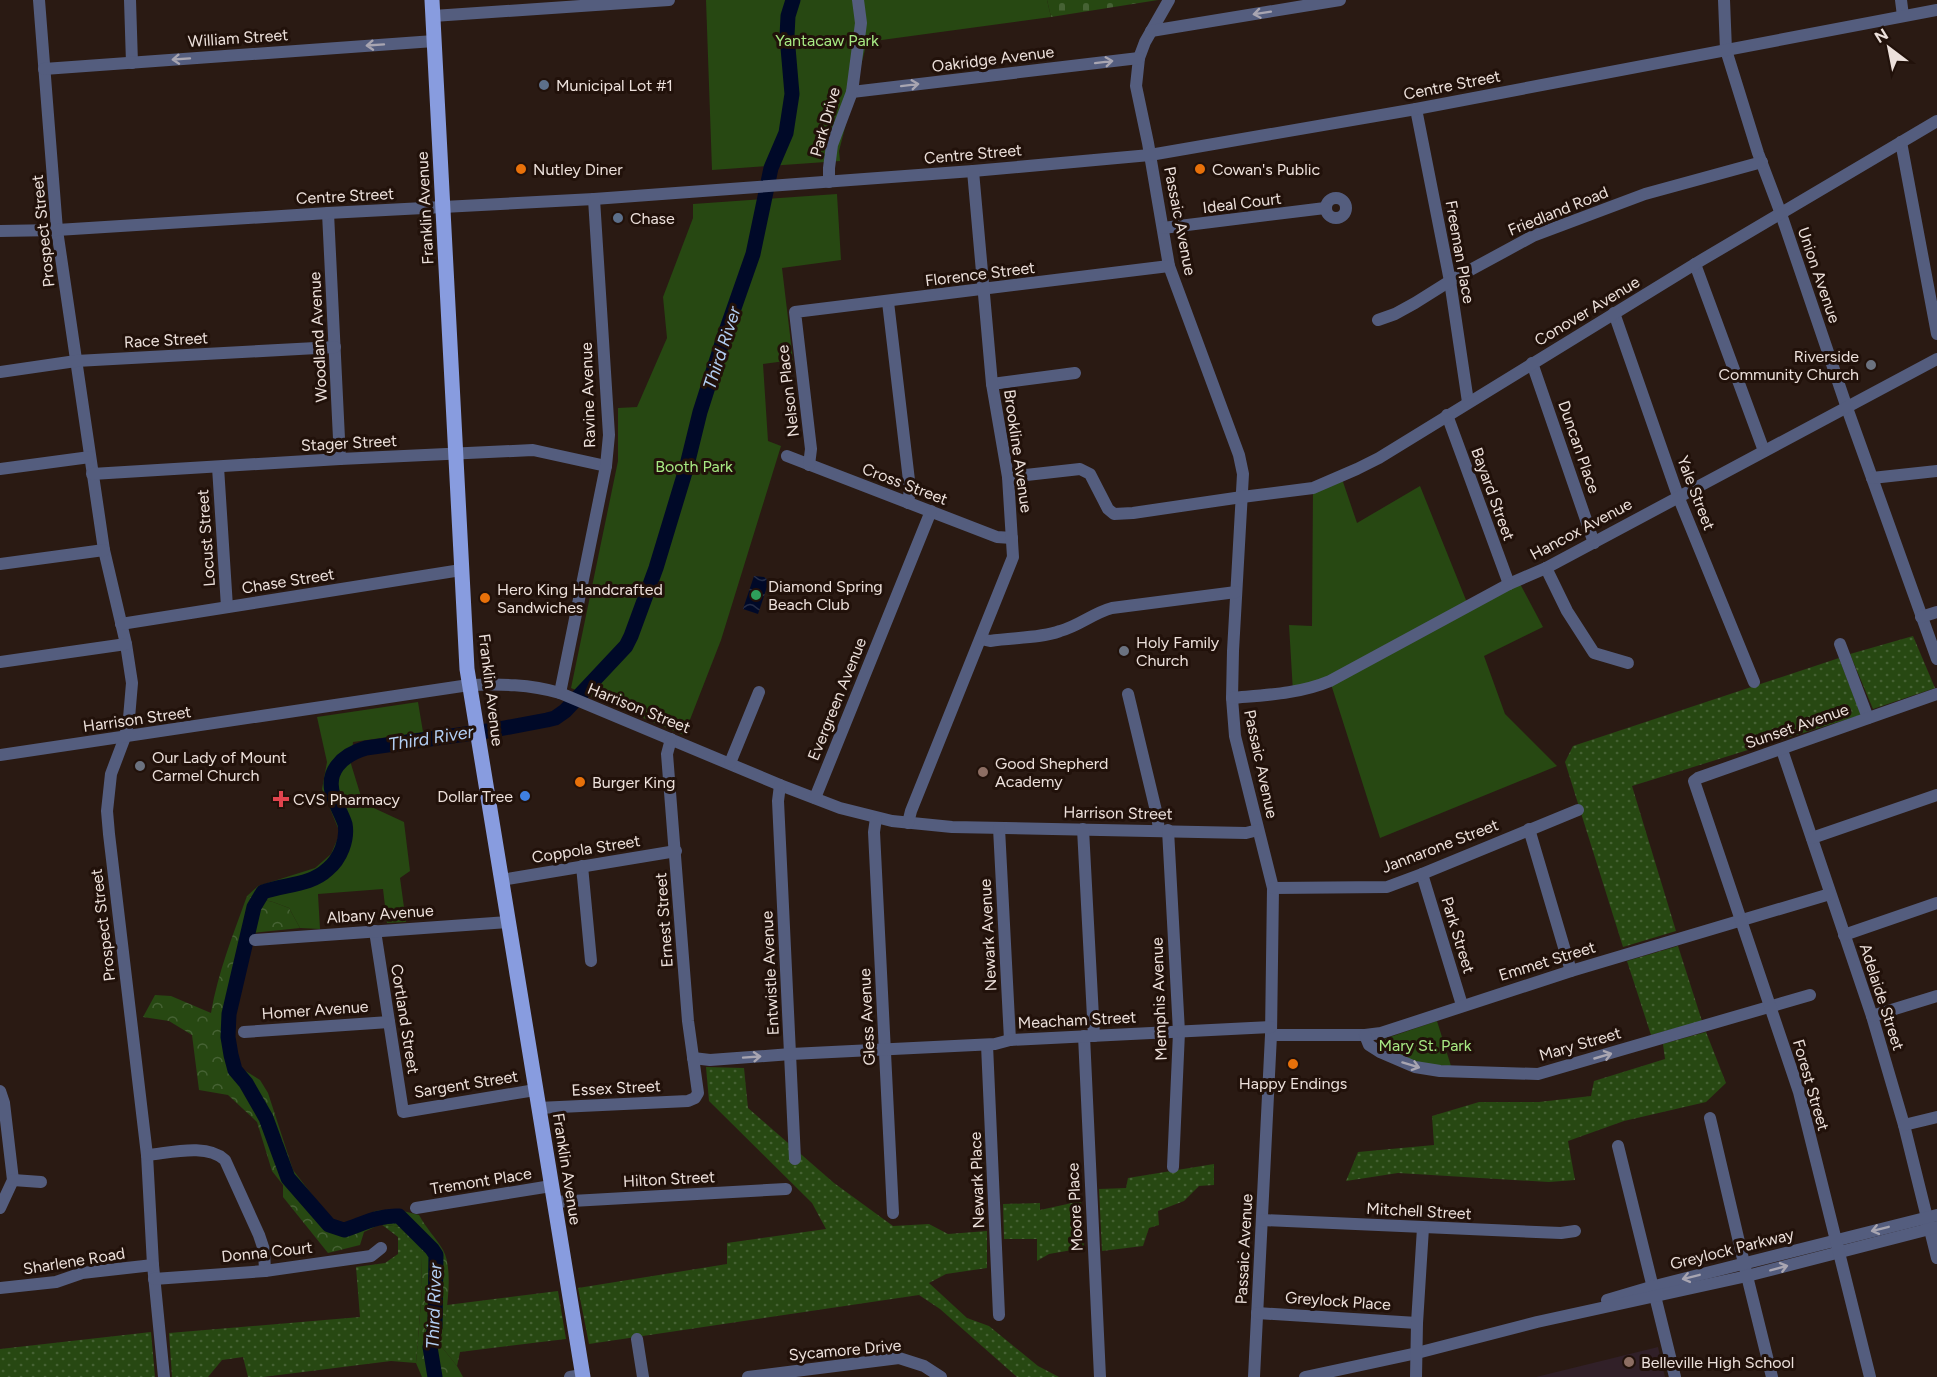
<svg xmlns="http://www.w3.org/2000/svg" width="1937" height="1377" viewBox="0 0 1937 1377" font-family="Figtree,sans-serif">
  <style>
    .education { fill: #312028 }
    .grass { fill: url(#grass-dots) }
    .forest { fill: url(#forest-crowns) }
    .cemetery { fill: url(#cemetery-stones) }
    .green { fill: #274812 }
    .water { fill: url(#water-waves) }
    .lines { fill: none; stroke-linecap: round; stroke-linejoin: round }
    .river { stroke: #000928; stroke-width: 15 }
    .minor { stroke: #545d7e; stroke-width: 12 }
    .major { stroke: #889cdf; stroke-width: 15 }
    .oneway { stroke: #a8a5b1 }
    .service-dot { fill: #5c6f8a; stroke: #21110a; stroke-width: 2 }
    .food-dot { fill: #e8710a; stroke: #21110a; stroke-width: 2 }
    .worship-dot { fill: #6b7280; stroke: #21110a; stroke-width: 2 }
    .leisure-dot { fill: #2e9e5b; stroke: #21110a; stroke-width: 2 }
    .education-dot { fill: #8d6e63; stroke: #21110a; stroke-width: 2 }
    .shop-dot { fill: #3f7fe0; stroke: #21110a; stroke-width: 2 }
    .health-dot { fill: #e0444e; stroke: #21110a; stroke-width: 2 }
    .labels { text-anchor: middle; dominant-baseline: central; stroke-width: 6; stroke-linejoin: round; paint-order: stroke }
    .street-label { font-size: 16px; fill: #ece0db; stroke: #21110a }
    .park-label { font-size: 16px; fill: #a7e983; stroke: #21110a }
    .poi-label { font-size: 16px; fill: #ece0db; stroke: #21110a; text-anchor: start }
    .water-label { font-size: 18px; font-style: italic; fill: #b2cef3; stroke: #21110a }
  </style>
  <defs>
    <pattern id="grass-dots" width="8" height="8" patternUnits="userSpaceOnUse" patternTransform="scale(1.5)"><rect width="8" height="8" fill="#274812"/><path d="M2 2h.1M6 6h.1" fill="none" stroke="#466234" stroke-width="1.8" stroke-linecap="round"/></pattern>
    <pattern id="forest-crowns" width="20" height="18" patternUnits="userSpaceOnUse" patternTransform="scale(1.5)"><rect width="20" height="18" fill="#274812"/><path d="M2 6a3 3 0 1 1 6 0M12 15a3 3 0 1 1 6 0" fill="none" stroke="#466234"/></pattern>
    <pattern id="cemetery-stones" width="16" height="16" patternUnits="userSpaceOnUse" patternTransform="scale(1.5)"><rect width="16" height="16" fill="#274812"/><path d="M2 7V4a2 2 0 0 1 4 0v3zM10 15v-3a2 2 0 0 1 4 0v3z" fill="#466234"/></pattern>
    <pattern id="water-waves" width="16" height="10" patternUnits="userSpaceOnUse" patternTransform="scale(1.5)"><rect width="16" height="10" fill="#000928"/><path d="M0 5q4-4 8 0t8 0" fill="none" stroke="#252d47"/></pattern>
  </defs>
  <rect width="100%" height="100%" fill="#2a1a13"/>
  <path class="education" d="M1658,1347L1665,1377H1536Z"/>
  <g class="grass">
    <path d="M1913,636L1935,688L1873,709L1850,654Z"/>
    <path d="M1839,658L1861,715L1632,786L1676,931L1623,947L1565,762L1573,746Z"/>
    <path d="M1678,946L1702,1021L1651,1035L1627,961Z"/>
    <path d="M1706,1032L1726,1083L1706,1102L1624,1121L1568,1141L1575,1180L1549,1182L1398,1173L1346,1181L1358,1152L1434,1145L1432,1116L1479,1102H1539L1591,1096L1594,1081L1665,1059L1663,1044Z"/>
    <path d="M706,1067L744,1068L748,1108L834,1183L893,1226L929,1224L948,1234L987,1231V1268L946,1274L929,1283L967,1318L989,1326L1038,1366L1059,1377H1017L940,1309L919,1295L589,1344L578,1288L727,1264V1243L826,1229L812,1203L709,1101Z"/>
    <path d="M1214,1164V1185L1199,1186L1184,1201L1158,1211L1159,1225L1149,1228L1143,1246L1102,1251L1099,1189L1126,1188L1128,1178Z"/>
    <path d="M1081,1201L1084,1248L1049,1254L1037,1261V1239H1004L1003,1204L1040,1203V1210Z"/>
    <path d="M381,1224L400,1227L421,1256L422,1289L416,1363L391,1361L263,1377H248L243,1357L222,1360L208,1377H172L169,1333L360,1317L356,1267L385,1263L398,1254V1237Z"/>
    <path d="M558,1291L566,1339L460,1352L457,1366L441,1346L447,1305Z"/>
    <path d="M151,1332L155,1377H0V1349Z"/>
  </g>
  <path class="forest" d="M247,896L273,902L289,908L300,928L252,933L247,936L229,1014L228,1037L231,1055L244,1070L260,1080L268,1093L293,1170L330,1218L345,1224L361,1220L375,1211L395,1209L419,1215C426,1228 436,1238 443,1250C455,1271 445,1322 441,1346L457,1366L463,1377H422L416,1363L422,1289L421,1257L400,1227L381,1224L364,1232L360,1245L328,1253L283,1197V1185L272,1171L257,1122L228,1095L199,1090L192,1035L169,1021L143,1017L155,995L171,996L211,1013C218,972 233,935 247,896Z"/>
  <path class="cemetery" d="M1047,0H1158L1051,17Z"/>
  <g class="green">
    <path d="M706,0H1047L1051,17L867,42L839,151L840,161L712,170Z"/>
    <path d="M837,194L841,260L782,268L793,360L763,364L768,441L781,446L721,640L684,735L571,688L618,461V408L637,407L667,338L663,297L693,218V204Z"/>
    <path d="M1341,476L1357,523L1420,486L1468,605L1518,580L1543,627L1484,656L1505,714L1557,766L1380,838L1330,681L1293,692L1289,625L1312,626L1313,488Z"/>
    <path d="M418,702L423,732L353,742L351,764L363,803L404,822L410,871L400,878L406,922L387,923L383,889L318,894L320,929L300,928L289,908L273,902L247,896L258,886L315,868L331,854L340,833L322,789L327,762L317,717Z"/>
    <path d="M1437,1021L1451,1066L1419,1064L1385,1048L1384,1040L1387,1038Z"/>
  </g>
  <path class="water" d="M754,576L764,577L769,581L758,614L743,609Z"/>
  <g class="lines">
    <path class="river" d="M435,1377L430,1347L435,1327L436,1255L432,1249L399,1216C378,1215 363,1224 344,1230L329,1225L288,1178L266,1118L246,1083L235,1070L231,1055L228,1037L229,1014L254,907L263,892C285,884 310,886 328,869C340,859 348,840 345,824C342,815 337,807 334,798C324,772 342,755 366,748L494,730L547,720L555,718L565,711L626,646L631,636L656,568L686,469L700,412L725,334L753,254L771,168L786,133L792,94L787,36L788,16L793,0"/>
    <g class="minor">
      <path d="M39,0L57,230L104,550L126,644L132,683L129,718L125,737L111,774L107,811L109,834L147,1155L153,1265L164,1377"/>
      <path d="M130,0L132,63"/>
      <path d="M1169,0L1145,42L1139,58L1136,86L1148,143L1169,266L1239,455L1243,474L1233,651L1232,698L1235,736L1273,888L1271,1035L1254,1377"/>
      <path d="M1724,0L1726,50L1758,153L1781,214L1847,408L1937,659"/>
      <path d="M1901,0L1903,16"/>
      <path d="M433,16L669,0"/>
      <path d="M1151,31L1340,0"/>
      <path d="M44,69L434,41"/>
      <path d="M852,92L1139,58"/>
      <path d="M1416,109L1450,281L1468,402"/>
      <path d="M1901,142L1937,334"/>
      <path d="M829,182V168L832,145L852,92L861,23L858,0"/>
      <circle cx="1336" cy="208" r="10"/>
      <path d="M328,213L340,459"/>
      <path d="M1163,228L1325,208"/>
      <path d="M0,231L57,230L328,213L594,199L973,171L1150,155L1416,109L1937,10"/>
      <path d="M1695,264L1764,451"/>
      <path d="M888,302L910,489L908,503"/>
      <path d="M1614,313L1678,496L1754,682"/>
      <path d="M1378,320L1395,314L1415,303L1450,281L1533,236L1645,194L1762,162"/>
      <path d="M1532,363L1594,543"/>
      <path d="M0,372L76,361L335,347"/>
      <path d="M992,384L1075,373"/>
      <path d="M1447,415L1509,584"/>
      <path d="M787,456L997,537L1012,538"/>
      <path d="M809,465L811,449L795,312L1169,266"/>
      <path d="M218,467L227,607"/>
      <path d="M0,469L90,457"/>
      <path d="M92,474L340,459L533,450L606,466"/>
      <path d="M1008,477L1080,469L1090,474L1108,509L1114,514L1133,513L1242,497L1313,488L1357,469L1379,458L1695,264L1937,121"/>
      <path d="M1872,478L1937,471"/>
      <path d="M0,564L104,550"/>
      <path d="M1546,568L1567,611L1594,653L1628,663"/>
      <path d="M1921,617L1937,612"/>
      <path d="M121,624L461,570"/>
      <path d="M981,639L990,641C1013,637 1038,639 1060,631C1079,626 1093,613 1112,608L1236,592"/>
      <path d="M1840,644L1868,718"/>
      <path d="M0,662L126,644"/>
      <path d="M560,693L606,466L609,435L594,199"/>
      <path d="M1128,694L1157,815L1159,830"/>
      <path d="M1232,698C1265,695 1299,694 1330,681L1509,584L1546,568L1937,359"/>
      <path d="M1782,750L1872,1016L1904,1125L1937,1258"/>
      <path d="M0,755L469,685C501,684 529,684 560,693L780,785L840,808L892,821L952,827L1246,833L1258,830"/>
      <path d="M730,763L759,692"/>
      <path d="M780,785L778,801L795,1159"/>
      <path d="M815,798L931,511"/>
      <path d="M876,818L874,832L893,1213"/>
      <path d="M908,823L911,811L1013,557L1008,477L992,384L973,171"/>
      <path d="M999,828L1010,1040"/>
      <path d="M1083,829L1094,1036"/>
      <path d="M1529,829L1571,971"/>
      <path d="M1168,830L1179,1032L1173,1167"/>
      <path d="M1812,838L1937,795"/>
      <path d="M582,866L591,961"/>
      <path d="M1422,874L1462,1005"/>
      <path d="M501,880L676,851"/>
      <path d="M1273,888L1387,887L1422,874L1578,810"/>
      <path d="M375,931L403,1112L535,1090"/>
      <path d="M1844,935L1937,903"/>
      <path d="M255,940L508,922"/>
      <path d="M1872,1016L1937,996"/>
      <path d="M244,1032L389,1022"/>
      <path d="M1271,1035H1365L1381,1033L1571,971L1830,894"/>
      <path d="M1365,1035L1369,1045L1380,1052L1415,1067L1440,1071L1538,1074L1810,995"/>
      <path d="M1084,1036L1100,1377"/>
      <path d="M987,1045L999,1315"/>
      <path d="M693,1058L710,1060L791,1054L995,1044L1010,1040L1271,1027"/>
      <path d="M0,1091L4,1103L13,1180L0,1208"/>
      <path d="M538,1108L688,1101L695,1098L698,1093L688,1021L667,754L671,739"/>
      <path d="M1710,1118L1747,1276L1772,1377"/>
      <path d="M1904,1125L1937,1117"/>
      <path d="M1618,1146L1675,1377"/>
      <path d="M147,1155C170,1153 207,1143 225,1160L259,1235L264,1250L265,1271"/>
      <path d="M13,1180L41,1182"/>
      <path d="M554,1202L786,1189"/>
      <path d="M416,1208L551,1186"/>
      <path d="M1262,1220L1561,1233L1575,1231"/>
      <path d="M154,1279L265,1271L371,1256L381,1248"/>
      <path d="M0,1288L56,1282L82,1273L153,1265"/>
      <path d="M1607,1300L1651,1287L1937,1215"/>
      <path d="M1257,1313L1417,1323"/>
      <path d="M637,1339L643,1377"/>
      <path d="M570,1377L582,1375"/>
      <path d="M748,1377L899,1358L924,1366L941,1377"/>
      <path d="M1305,1377L1417,1353L1537,1322L1747,1276L1937,1227"/>
      <path d="M1416,1377L1417,1323L1423,1228"/>
      <path d="M1870,1377L1799,1092L1694,781L1698,778L1937,694"/>
    </g>
    <path class="major" d="M432,0L467,669L583,1377"/>
  </g>
  <defs><path id="oneway-shaft" d="M-6 0H5M1.5-3L5.5 0L1.5 3" fill="none" stroke-width="1.6" stroke-linecap="round" stroke-linejoin="round" transform="scale(1.5)"/></defs>
  <g class="oneway">
    <use href="#oneway-shaft" transform="translate(1262 13) rotate(171)"/>
    <use href="#oneway-shaft" transform="translate(375 45) rotate(176)"/>
    <use href="#oneway-shaft" transform="translate(181 59) rotate(176)"/>
    <use href="#oneway-shaft" transform="translate(1104 62) rotate(-7)"/>
    <use href="#oneway-shaft" transform="translate(910 85) rotate(-7)"/>
    <use href="#oneway-shaft" transform="translate(1603 1056) rotate(-16)"/>
    <use href="#oneway-shaft" transform="translate(752 1057) rotate(-4)"/>
    <use href="#oneway-shaft" transform="translate(1411 1065) rotate(17)"/>
    <use href="#oneway-shaft" transform="translate(1880 1229) rotate(166)"/>
    <use href="#oneway-shaft" transform="translate(1779 1268) rotate(-15)"/>
    <use href="#oneway-shaft" transform="translate(1691 1277) rotate(166)"/>
  </g>
  <g class="service-dot">
    <circle cx="544" cy="85" r="6"/>
    <circle cx="618" cy="218" r="6"/>
  </g>
  <g class="food-dot">
    <circle cx="521" cy="169" r="6"/>
    <circle cx="1200" cy="169" r="6"/>
    <circle cx="485" cy="598" r="6"/>
    <circle cx="580" cy="782" r="6"/>
    <circle cx="1293" cy="1064" r="6"/>
  </g>
  <g class="worship-dot">
    <circle cx="1871" cy="365" r="6"/>
    <circle cx="1124" cy="651" r="6"/>
    <circle cx="140" cy="766" r="6"/>
  </g>
  <circle class="leisure-dot" cx="756" cy="595" r="6"/>
  <g class="education-dot">
    <circle cx="983" cy="772" r="6"/>
    <circle cx="1629" cy="1362" r="6"/>
  </g>
  <circle class="shop-dot" cx="525" cy="796" r="6"/>
  <path class="health-dot" d="M278 790h6v6h6v6h-6v6h-6v-6h-6v-6h6z"/>
  <g class="labels">
    <g class="street-label">
      <text transform="translate(238 38) rotate(-4)">William Street</text>
      <text transform="translate(993 59) rotate(-7)">Oakridge Avenue</text>
      <text transform="translate(1452 85) rotate(-11)">Centre Street</text>
      <text transform="translate(825 122) rotate(-74)">Park Drive</text>
      <text transform="translate(973 154) rotate(-5)">Centre Street</text>
      <text transform="translate(345 196) rotate(-3)">Centre Street</text>
      <text transform="translate(1242 203) rotate(-7)">Ideal Court</text>
      <text transform="translate(425 208) rotate(-93)">Franklin Avenue</text>
      <text transform="translate(1558 211) rotate(-22)">Friedland Road</text>
      <text transform="translate(1180 221) rotate(79)">Passaic Avenue</text>
      <text transform="translate(43 231) rotate(-96)">Prospect Street</text>
      <text transform="translate(1460 252) rotate(80)">Freeman Place</text>
      <text transform="translate(980 274) rotate(-7)">Florence Street</text>
      <text transform="translate(1819 275) rotate(71)">Union Avenue</text>
      <text transform="translate(1587 311) rotate(-31)">Conover Avenue</text>
      <text transform="translate(318 337) rotate(-93)">Woodland Avenue</text>
      <text transform="translate(166 340) rotate(-3)">Race Street</text>
      <text transform="translate(788 391) rotate(-97)">Nelson Place</text>
      <text transform="translate(588 395) rotate(-92)">Ravine Avenue</text>
      <text transform="translate(349 443) rotate(-3)">Stager Street</text>
      <text transform="translate(1579 447) rotate(71)">Duncan Place</text>
      <text transform="translate(1018 451) rotate(82)">Brookline Avenue</text>
      <text transform="translate(905 484) rotate(21)">Cross Street</text>
      <text transform="translate(1696 493) rotate(69)">Yale Street</text>
      <text transform="translate(1493 494) rotate(70)">Bayard Street</text>
      <text transform="translate(1581 529) rotate(-28)">Hancox Avenue</text>
      <text transform="translate(206 538) rotate(-94)">Locust Street</text>
      <text transform="translate(288 581) rotate(-9)">Chase Street</text>
      <text transform="translate(491 690) rotate(83)">Franklin Avenue</text>
      <text transform="translate(837 699) rotate(-68)">Evergreen Avenue</text>
      <text transform="translate(639 708) rotate(22)">Harrison Street</text>
      <text transform="translate(137 719) rotate(-8)">Harrison Street</text>
      <text transform="translate(1797 726) rotate(-19)">Sunset Avenue</text>
      <text transform="translate(1261 764) rotate(78)">Passaic Avenue</text>
      <text transform="translate(1118 813) rotate(1)">Harrison Street</text>
      <text transform="translate(1440 846) rotate(-21)">Jannarone Street</text>
      <text transform="translate(586 849) rotate(-9)">Coppola Street</text>
      <text transform="translate(380 914) rotate(-4)">Albany Avenue</text>
      <text transform="translate(664 920) rotate(-94)">Ernest Street</text>
      <text transform="translate(103 925) rotate(-97)">Prospect Street</text>
      <text transform="translate(988 935) rotate(-93)">Newark Avenue</text>
      <text transform="translate(1458 935) rotate(73)">Park Street</text>
      <text transform="translate(1547 961) rotate(-17)">Emmet Street</text>
      <text transform="translate(770 973) rotate(-93)">Entwistle Avenue</text>
      <text transform="translate(1882 997) rotate(72)">Adelaide Street</text>
      <text transform="translate(1159 999) rotate(-92)">Memphis Avenue</text>
      <text transform="translate(315 1010) rotate(-4)">Homer Avenue</text>
      <text transform="translate(867 1017) rotate(-93)">Gless Avenue</text>
      <text transform="translate(405 1019) rotate(81)">Cortland Street</text>
      <text transform="translate(1077 1020) rotate(-3)">Meacham Street</text>
      <text transform="translate(1580 1044) rotate(-16)">Mary Street</text>
      <text transform="translate(466 1084) rotate(-9)">Sargent Street</text>
      <text transform="translate(1811 1085) rotate(74)">Forest Street</text>
      <text transform="translate(616 1088) rotate(-3)">Essex Street</text>
      <text transform="translate(567 1169) rotate(81)">Franklin Avenue</text>
      <text transform="translate(669 1179) rotate(-3)">Hilton Street</text>
      <text transform="translate(977 1180) rotate(-92)">Newark Place</text>
      <text transform="translate(481 1181) rotate(-9)">Tremont Place</text>
      <text transform="translate(1075 1207) rotate(-93)">Moore Place</text>
      <text transform="translate(1419 1211) rotate(3)">Mitchell Street</text>
      <text transform="translate(1244 1249) rotate(-87)">Passaic Avenue</text>
      <text transform="translate(1732 1249) rotate(-14)">Greylock Parkway</text>
      <text transform="translate(267 1252) rotate(-6)">Donna Court</text>
      <text transform="translate(74 1261) rotate(-9)">Sharlene Road</text>
      <text transform="translate(1338 1301) rotate(4)">Greylock Place</text>
      <text transform="translate(845 1350) rotate(-5)">Sycamore Drive</text>
    </g>
    <g class="park-label">
      <text x="827" y="40">Yantacaw Park</text>
      <text x="694" y="466">Booth Park</text>
      <text x="1425" y="1045">Mary St. Park</text>
    </g>
    <g class="poi-label">
      <text x="556" y="85">Municipal Lot #1</text>
      <text x="533" y="169">Nutley Diner</text>
      <text x="1212" y="169">Cowan's Public</text>
      <text x="630" y="218">Chase</text>
      <text x="1859" y="356" text-anchor="end">Riverside<tspan x="1859" dy="18">Community Church</tspan></text>
      <text x="768" y="586">Diamond Spring<tspan x="768" dy="18">Beach Club</tspan></text>
      <text x="497" y="589">Hero King Handcrafted<tspan x="497" dy="18">Sandwiches</tspan></text>
      <text x="1136" y="642">Holy Family<tspan x="1136" dy="18">Church</tspan></text>
      <text x="152" y="757">Our Lady of Mount<tspan x="152" dy="18">Carmel Church</tspan></text>
      <text x="995" y="763">Good Shepherd<tspan x="995" dy="18">Academy</tspan></text>
      <text x="592" y="782">Burger King</text>
      <text x="513" y="796" text-anchor="end">Dollar Tree</text>
      <text x="293" y="799">CVS Pharmacy</text>
      <text x="1293" y="1083" text-anchor="middle">Happy Endings</text>
      <text x="1641" y="1362">Belleville High School</text>
    </g>
    <g class="water-label">
      <text transform="translate(722 348) rotate(-72)">Third River</text>
      <text transform="translate(431 738) rotate(-9)">Third River</text>
      <text transform="translate(434 1306) rotate(-88)">Third River</text>
    </g>
  </g>
  <g transform="translate(1889 48) rotate(328)" stroke="#21110a" stroke-width="4.5" paint-order="stroke">
  <path d="M0-4.5L10 22L0 15L-10 22Z" fill="#ece0db"/>
  <text y="-9" font-size="16" font-weight="bold" text-anchor="middle" fill="#ece0db">N</text>
  </g>
</svg>
